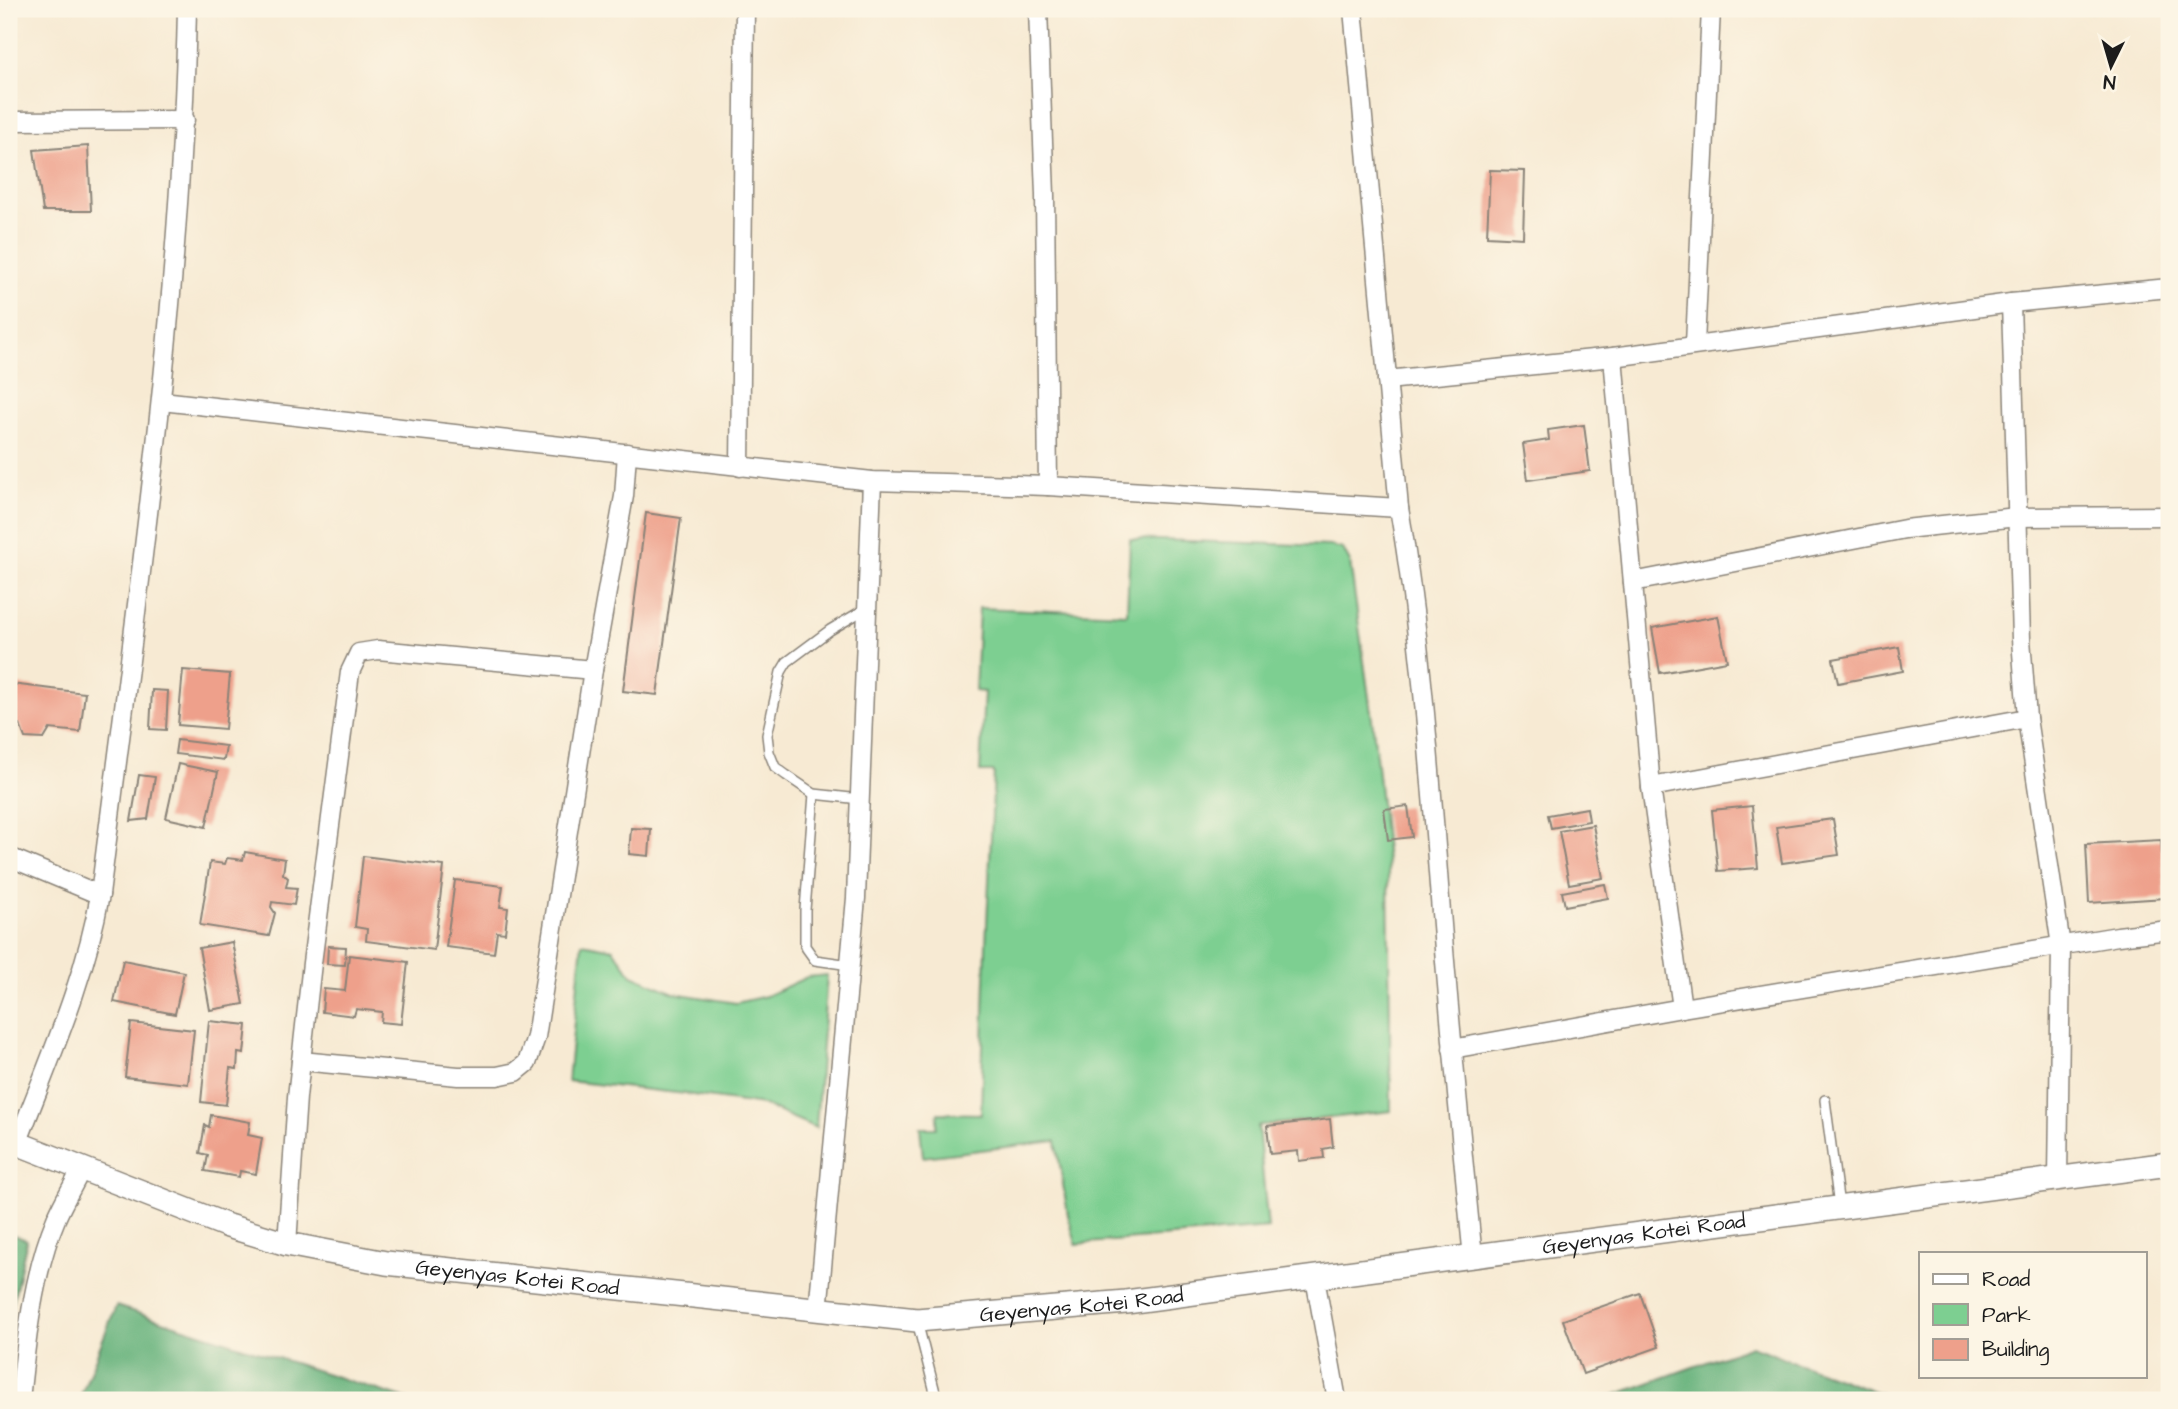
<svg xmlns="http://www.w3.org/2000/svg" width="2178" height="1409" viewBox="0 0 2178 1409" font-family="'Architects Daughter',sans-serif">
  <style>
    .green { fill: #7dcf91; stroke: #4c7656; stroke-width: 2 }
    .forest { fill: #66b27b; stroke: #41674c; stroke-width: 2 }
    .building { fill: #eea08b }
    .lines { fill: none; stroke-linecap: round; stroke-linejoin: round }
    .service-casing { stroke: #8a8378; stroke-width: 12 }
    .minor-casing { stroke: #8a8378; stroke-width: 21 }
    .tertiary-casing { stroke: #8a8378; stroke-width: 26 }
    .service { stroke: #fff; stroke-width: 9 }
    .minor { stroke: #fff; stroke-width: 18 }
    .tertiary { stroke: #fff; stroke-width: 23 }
    .labels { text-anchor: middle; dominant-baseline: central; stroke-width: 5; stroke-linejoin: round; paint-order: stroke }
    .street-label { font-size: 21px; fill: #1c1c1c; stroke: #fcf5e5 }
  </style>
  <rect width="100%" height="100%" fill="#fcf5e5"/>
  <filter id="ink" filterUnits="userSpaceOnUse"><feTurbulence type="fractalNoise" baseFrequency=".0143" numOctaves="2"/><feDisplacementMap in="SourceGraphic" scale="14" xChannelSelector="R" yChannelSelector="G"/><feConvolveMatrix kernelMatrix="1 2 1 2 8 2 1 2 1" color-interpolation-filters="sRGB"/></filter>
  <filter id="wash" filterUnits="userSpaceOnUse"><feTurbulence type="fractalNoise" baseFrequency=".00686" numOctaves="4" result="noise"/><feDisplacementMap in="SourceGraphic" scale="28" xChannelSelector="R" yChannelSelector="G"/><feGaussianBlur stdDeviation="1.57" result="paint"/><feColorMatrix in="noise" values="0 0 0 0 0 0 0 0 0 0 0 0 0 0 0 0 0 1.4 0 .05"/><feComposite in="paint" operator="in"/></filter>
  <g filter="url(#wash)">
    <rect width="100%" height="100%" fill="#f7ead3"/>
    <g class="green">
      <path d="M1130,539L1331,546L1343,549L1350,562L1373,726L1388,871L1391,1111L1258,1126L1268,1228L1076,1244L1068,1215L1056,1141L923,1157L920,1128H936L938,1113L981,1114L986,945L994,772H980L984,692L975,691L979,608L1127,614Z"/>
      <path d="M582,943L613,949L632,975L674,993L736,1003L766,996L807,977L827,975L816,1128L763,1105L686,1094L568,1081Z"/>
    </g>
    <g class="forest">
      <path d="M9,1233L27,1240L9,1320Z"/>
      <path d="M116,1306L409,1400H79Z"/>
      <path d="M1751,1346L1898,1400H1601Z"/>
    </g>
    <g id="blocks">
      <g class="building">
        <path d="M88,146L91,211H43L34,150Z"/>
        <path d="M1490,170L1525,171L1523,238L1487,236Z"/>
        <path d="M1584,425L1590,471L1528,480L1523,444L1549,440L1548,430Z"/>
        <path d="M646,513L681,518L657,695L623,691Z"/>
        <path d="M1718,616L1727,661L1660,673L1652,628Z"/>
        <path d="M1899,647L1903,671L1838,683L1833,659Z"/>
        <path d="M183,670L230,674L225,729L178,725Z"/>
        <path d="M11,684L85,693L80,732L50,729L44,739L25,738L20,725L9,724Z"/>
        <path d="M152,690L168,691L166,730L150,729Z"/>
        <path d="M177,740L226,746L224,760L175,754Z"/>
        <path d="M178,764L218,772L206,827L166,818Z"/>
        <path d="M139,775L155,777L148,819L131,821Z"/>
        <path d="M1408,806L1412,837L1388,840L1384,809Z"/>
        <path d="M1752,806L1758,868L1718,871L1712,810Z"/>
        <path d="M1587,808L1589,821L1551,828L1548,815Z"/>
        <path d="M1833,819L1839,855L1782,863L1776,827Z"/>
        <path d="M1593,825L1603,878L1569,884L1559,831Z"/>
        <path d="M631,828L651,829L649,856L629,854Z"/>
        <path d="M2161,840L2165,898L2089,903L2086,844Z"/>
        <path d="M245,852L285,859L283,874L288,878L286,887L297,888L294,905L272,902L271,907L275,913L269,936L200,925L210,862L225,864L227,858L243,860Z"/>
        <path d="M363,856L444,866L434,950L366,941L367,929L355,927Z"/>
        <path d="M455,880L503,886L500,907L508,908L505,933L497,932L494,953L446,947Z"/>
        <path d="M1605,884L1608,898L1565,906L1562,892Z"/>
        <path d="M232,942L244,1004L210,1010L199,948Z"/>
        <path d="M328,946L346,947L345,965L327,964Z"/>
        <path d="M349,955L408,962L401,1024L381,1022L382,1012L356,1009L354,1016L322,1012L324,989L345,991Z"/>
        <path d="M123,960L184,972L175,1014L114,1002Z"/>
        <path d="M209,1021L247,1025L244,1054L238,1053L237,1069L230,1068L226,1105L201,1102Z"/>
        <path d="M131,1023L194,1030L188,1084L125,1077Z"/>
        <path d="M211,1115L250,1122L248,1135L262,1138L256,1174L240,1171L239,1177L205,1171L208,1155L200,1153L205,1125L209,1127Z"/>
        <path d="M1330,1119L1333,1147L1323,1149L1324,1158L1299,1161L1298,1151L1270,1154L1267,1126Z"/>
        <path d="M1640,1293L1659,1347L1583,1374L1563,1320Z"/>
      </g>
    </g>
  </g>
  <g filter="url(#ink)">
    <use href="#blocks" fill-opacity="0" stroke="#8a8378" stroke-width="2"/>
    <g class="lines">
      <g class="service-casing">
        <g id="service">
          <path d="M814,794L805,910V946L815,960L850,965"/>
          <path d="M860,799L814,794L786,775L775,767L769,752L767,735L781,672L787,662L830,630L867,608"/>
          <path d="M1825,1100L1839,1206"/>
          <path d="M917,1321L937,1400"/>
        </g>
      </g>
      <g class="minor-casing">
        <g id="minor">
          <path d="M1038,9L1045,195L1048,486"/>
          <path d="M1353,9L1399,508C1421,637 1430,768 1440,899C1449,1019 1461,1138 1473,1258"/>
          <path d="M9,121L185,120"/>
          <path d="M2011,303L2021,639L2027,718L2061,946L2058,1179"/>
          <path d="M1695,344L1711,9"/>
          <path d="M1613,357L1651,787L1682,1008"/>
          <path d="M1387,380L1613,357L2011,303L2169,288"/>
          <path d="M162,401L872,481L1048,486L1399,508"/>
          <path d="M740,467L745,9"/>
          <path d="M1633,582L1905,529L2017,517L2169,516"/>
          <path d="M1651,787L2027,718"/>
          <path d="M9,857L100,895"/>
          <path d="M1452,1049L1682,1008L2118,936L2169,930"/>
          <path d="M301,1061L458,1076H497L516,1072L527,1063L536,1037L593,670L624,496L627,453"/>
          <path d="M17,1144C48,1062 85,981 100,895C137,600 181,306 187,9"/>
          <path d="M287,1244L297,1097L312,963L350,672L359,653L378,650L593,670"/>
          <path d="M1315,1278L1337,1400"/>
          <path d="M818,1311L856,898L872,481"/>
          <path d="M20,1400C26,1342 33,1273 56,1219C63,1202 73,1186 81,1170"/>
        </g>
      </g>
      <g class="tertiary-casing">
        <g id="tertiary">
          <path id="s1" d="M9,1140L228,1226L287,1244L386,1263L917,1320L1126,1302L2169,1164"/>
        </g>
      </g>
      <use href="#service" class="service"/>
      <use href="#minor" class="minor"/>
      <use href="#tertiary" class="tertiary"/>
    </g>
  </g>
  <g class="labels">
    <g class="street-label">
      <text stroke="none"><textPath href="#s1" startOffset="1664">Geyenyas Kotei Road</textPath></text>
      <text stroke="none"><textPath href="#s1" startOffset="530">Geyenyas Kotei Road</textPath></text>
      <text stroke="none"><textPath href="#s1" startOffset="1097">Geyenyas Kotei Road</textPath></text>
    </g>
  </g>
  <rect width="2178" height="1409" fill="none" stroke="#fcf5e5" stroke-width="35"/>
  <rect x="1919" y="1252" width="228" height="126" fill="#fcf5e5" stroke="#a29e95" stroke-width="2"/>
  <rect x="1933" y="1274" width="35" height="10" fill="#ffffff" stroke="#a29e95" stroke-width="2"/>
  <text x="1982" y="1286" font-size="21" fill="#1c1c1c">Road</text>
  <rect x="1933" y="1304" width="35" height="21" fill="#7dcf91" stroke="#a29e95" stroke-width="2"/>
  <text x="1982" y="1322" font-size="21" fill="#1c1c1c">Park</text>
  <rect x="1933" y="1339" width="35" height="21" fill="#eea08b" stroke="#a29e95" stroke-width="2"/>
  <text x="1982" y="1356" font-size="21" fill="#1c1c1c">Building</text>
  <g transform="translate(2111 66) rotate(185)" stroke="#fcf5e5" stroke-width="5" paint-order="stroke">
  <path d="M0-5L12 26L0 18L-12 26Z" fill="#1c1c1c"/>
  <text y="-10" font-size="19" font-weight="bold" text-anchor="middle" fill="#1c1c1c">N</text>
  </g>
</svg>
